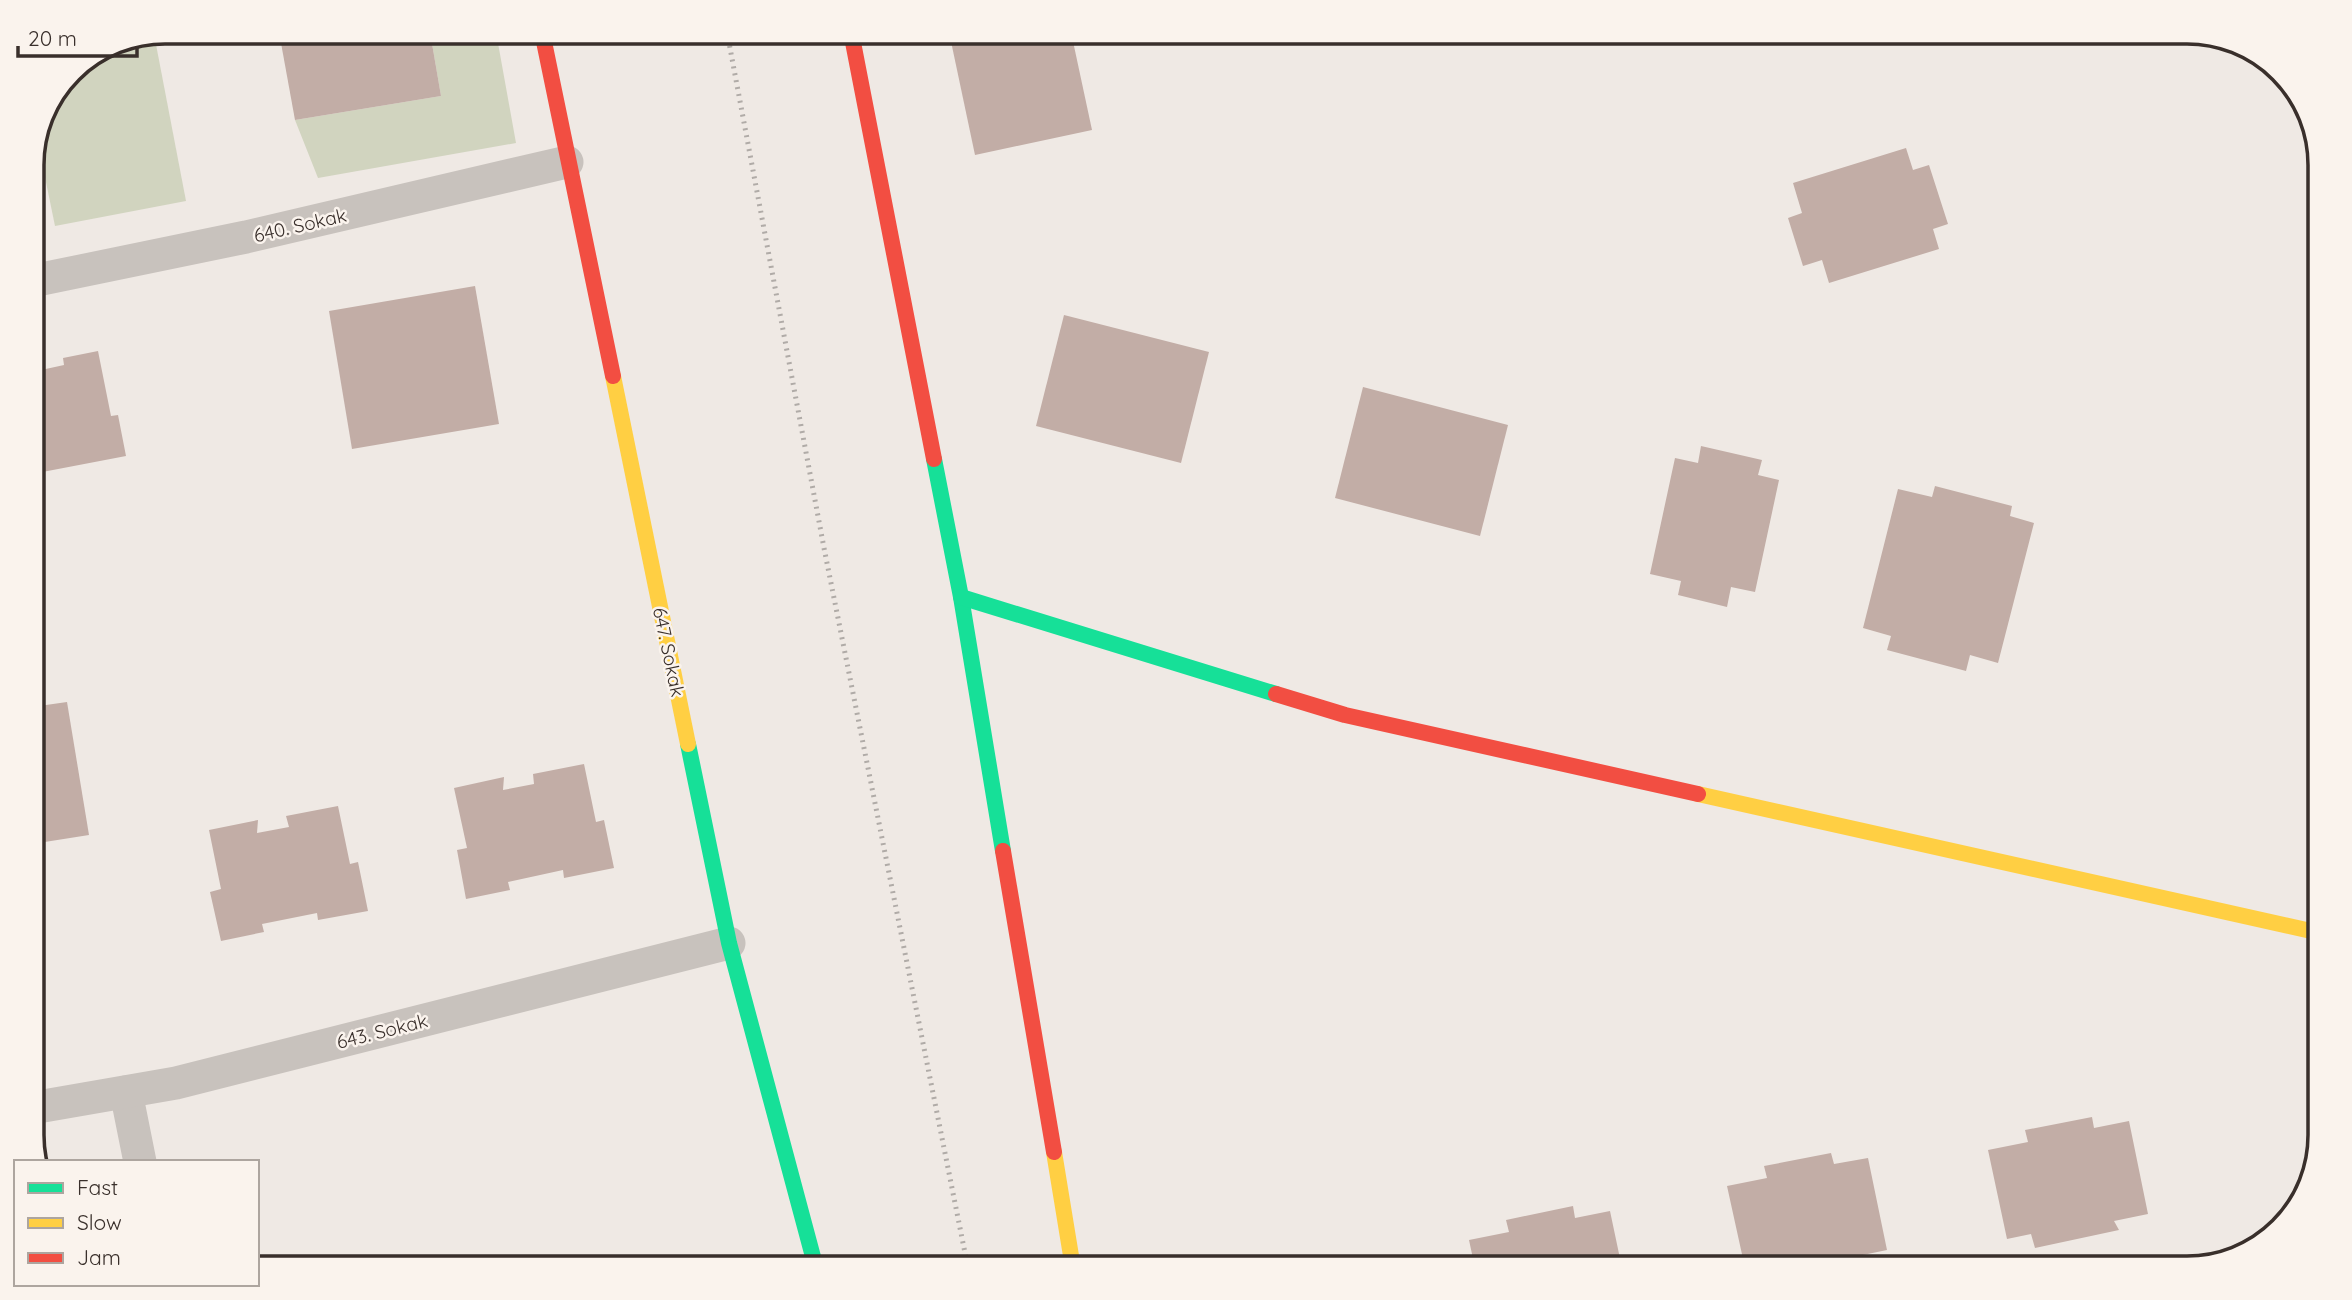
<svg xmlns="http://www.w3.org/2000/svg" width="2352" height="1300" viewBox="0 0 2352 1300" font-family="Quicksand,sans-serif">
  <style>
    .green { fill: #d1d4bf }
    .building { fill: #c2ada6 }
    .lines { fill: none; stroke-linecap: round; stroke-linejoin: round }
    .street { stroke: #c8c2bd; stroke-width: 33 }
    .fast { stroke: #16e098; stroke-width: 16 }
    .slow { stroke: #ffcf43; stroke-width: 16 }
    .jam { stroke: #f24e42; stroke-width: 16 }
    .rail { stroke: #b0aba7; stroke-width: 5; stroke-dasharray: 2 5; stroke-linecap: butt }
    .labels { text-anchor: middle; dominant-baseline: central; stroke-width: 5; stroke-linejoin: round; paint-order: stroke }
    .street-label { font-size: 19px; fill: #392f2b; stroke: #faf3ed }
    .rim { fill: none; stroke: #392f2b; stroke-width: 3.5 }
  </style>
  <rect width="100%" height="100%" fill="#efe9e4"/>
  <g class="green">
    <path d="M430,32H496L516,143L318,178L295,120L441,96Z"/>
    <path d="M154,34L186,201L55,226L38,143L71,70L114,42Z"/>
  </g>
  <g class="building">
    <path d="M279,32H430L441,96L295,120Z"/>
    <path d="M949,32H1071L1092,130L975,155Z"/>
    <path d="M1906,148L1913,170L1929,165L1948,224L1933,229L1939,249L1829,283L1822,260L1803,266L1788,218L1802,213L1793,183Z"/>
    <path d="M475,286L499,424L352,449L329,311Z"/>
    <path d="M1064,315L1209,352L1181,463L1036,426Z"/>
    <path d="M98,351L111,416L118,415L126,456L32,474V372L64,365L63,358Z"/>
    <path d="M1363,387L1508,425L1480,536L1335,498Z"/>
    <path d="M1701,446L1762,460L1758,475L1779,480L1755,592L1731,587L1727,607L1678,595L1681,581L1650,574L1675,458L1698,463Z"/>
    <path d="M1935,486L2012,506L2010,516L2034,523L1998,663L1970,655L1966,671L1887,650L1891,636L1863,628L1898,489L1932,497Z"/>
    <path d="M67,702L89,835L32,844V707Z"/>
    <path d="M584,764L596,822L604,820L614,868L564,878L563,870L508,882L510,890L466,899L457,850L467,848L454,788L504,777L503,790L534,784L533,774Z"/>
    <path d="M338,806L350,864L358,862L368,911L318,920L317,913L262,924L264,932L221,941L210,892L221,889L209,830L258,820L257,833L289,827L286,816Z"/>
    <path d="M2092,1117L2094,1128L2129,1121L2148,1214L2114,1221L2119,1230L2035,1248L2031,1234L2007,1239L1988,1150L2028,1142L2025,1130Z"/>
    <path d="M1831,1153L1834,1164L1868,1158L1887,1250L1853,1257L1858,1267L1849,1268H1745L1727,1186L1767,1178L1764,1166Z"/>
    <path d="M1573,1206L1575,1218L1610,1211L1622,1268H1475L1469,1240L1509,1232L1506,1220Z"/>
    <path d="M1311,1256L1313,1268H1256V1267Z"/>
    <path d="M1347,1261L1349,1268H1317L1316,1267Z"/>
  </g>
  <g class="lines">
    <g class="street">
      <path d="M32,281L246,237L567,162"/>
      <path d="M126,1092L140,1162"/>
      <path d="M32,1108L176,1083L729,943"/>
    </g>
    <g class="fast">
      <path d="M934,459L961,597L1003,851"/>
      <path d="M961,597L1276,694"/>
      <path d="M688,744L729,943L816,1268"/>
    </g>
    <g class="slow">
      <path d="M613,376L688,744"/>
      <path d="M1698,794L2320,933"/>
      <path d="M1054,1152L1073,1268"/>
    </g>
    <g class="jam">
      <path d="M542,32L613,376"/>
      <path d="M851,32L934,459"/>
      <path d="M1276,694L1345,715L1698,794"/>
      <path d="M1003,851L1054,1152"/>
    </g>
    <path class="rail" d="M727,32L824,548L968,1268"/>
  </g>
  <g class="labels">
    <g class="street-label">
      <text transform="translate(300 225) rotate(-13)">640. Sokak</text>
      <text transform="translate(669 652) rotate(78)">647. Sokak</text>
      <text transform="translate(382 1031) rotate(-14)">643. Sokak</text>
    </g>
  </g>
  <path d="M0 0H2352V1300H0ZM165 44H2187A121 121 0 0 1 2308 165V1135A121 121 0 0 1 2187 1256H165A121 121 0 0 1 44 1135V165A121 121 0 0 1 165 44Z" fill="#faf3ed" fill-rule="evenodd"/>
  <path class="rim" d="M165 44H2187A121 121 0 0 1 2308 165V1135A121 121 0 0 1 2187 1256H165A121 121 0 0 1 44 1135V165A121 121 0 0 1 165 44Z"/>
  <rect x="14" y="1160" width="245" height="126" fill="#faf3ed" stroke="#ada59f" stroke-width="2"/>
  <rect x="28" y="1183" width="35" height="10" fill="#16e098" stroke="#ada59f" stroke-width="2"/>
  <text x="77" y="1195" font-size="21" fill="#392f2b">Fast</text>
  <rect x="28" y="1218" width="35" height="10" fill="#ffcf43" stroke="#ada59f" stroke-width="2"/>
  <text x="77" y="1230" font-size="21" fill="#392f2b">Slow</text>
  <rect x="28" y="1253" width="35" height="10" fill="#f24e42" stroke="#ada59f" stroke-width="2"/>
  <text x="77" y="1265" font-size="21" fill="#392f2b">Jam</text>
  <path d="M18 46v10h119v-10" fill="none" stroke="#392f2b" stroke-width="3.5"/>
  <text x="28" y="46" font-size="21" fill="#392f2b" stroke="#faf3ed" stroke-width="5" paint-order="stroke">20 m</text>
</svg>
